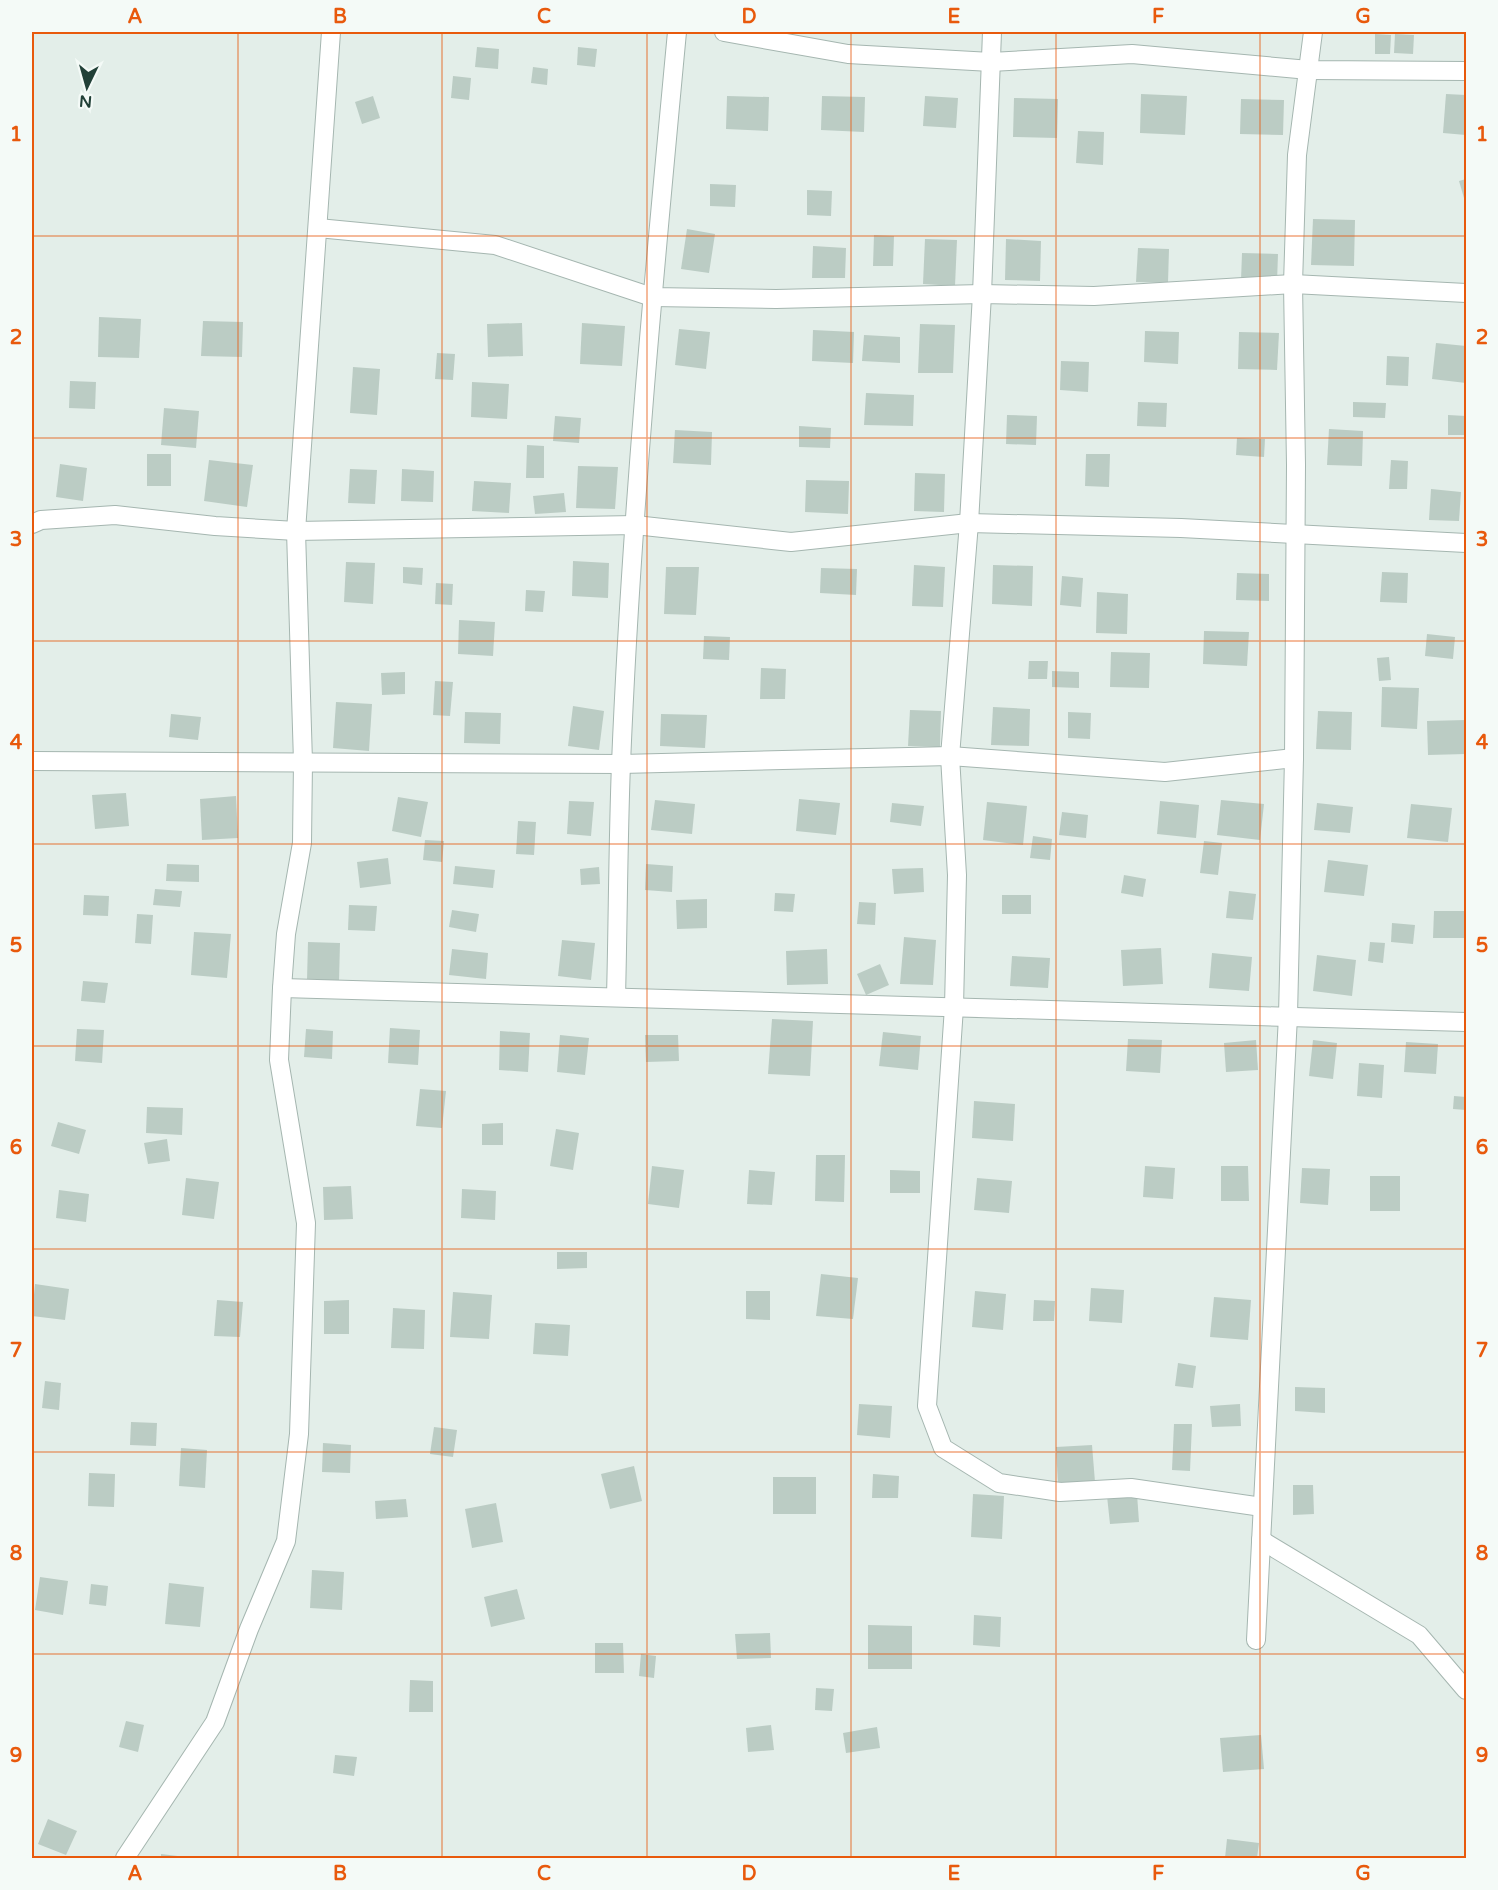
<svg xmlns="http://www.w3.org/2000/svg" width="1498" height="1890" viewBox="0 0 1498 1890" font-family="'Varela Round',sans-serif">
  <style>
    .building { fill: #bbccc4 }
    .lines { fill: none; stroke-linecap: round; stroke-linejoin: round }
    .minor-casing { stroke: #a5b6b0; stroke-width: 20 }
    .minor { stroke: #fff; stroke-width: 18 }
    .grid { fill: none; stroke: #e8590c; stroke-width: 1.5; stroke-opacity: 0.55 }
    .neatline { fill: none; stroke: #e8590c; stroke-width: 2 }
    .grid-label { font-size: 20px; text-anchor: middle; font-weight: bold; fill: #e8590c }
  </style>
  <rect width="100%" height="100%" fill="#e3eee9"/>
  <g class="building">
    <path d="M1375,34L1391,35L1390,54H1375Z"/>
    <path d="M1395,34L1414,35L1413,54L1394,53Z"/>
    <path d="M477,47L499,49L498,69L475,67Z"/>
    <path d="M578,47L597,49L595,67L577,65Z"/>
    <path d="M533,67L548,69L547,85L531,83Z"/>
    <path d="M453,76L471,78L469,100L451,98Z"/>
    <path d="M1141,94L1187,96L1185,135L1140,133Z"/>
    <path d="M1446,94L1466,95V135L1443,133Z"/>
    <path d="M373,96L380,118L362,124L355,102Z"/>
    <path d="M727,96L769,97L768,131L726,129Z"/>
    <path d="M822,96L865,97L864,132L821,130Z"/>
    <path d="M925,96L958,98L956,128L923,126Z"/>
    <path d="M1014,98L1058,99L1057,138L1013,137Z"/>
    <path d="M1241,99L1284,100L1283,135L1240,134Z"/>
    <path d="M1078,131L1104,132L1103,165L1076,163Z"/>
    <path d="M1466,179V198H1464L1459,181Z"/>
    <path d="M710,184L736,185L735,207L710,206Z"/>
    <path d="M807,190L832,191L831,216L807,215Z"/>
    <path d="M1313,219L1355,220L1354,266L1311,265Z"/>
    <path d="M687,229L715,234L709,273L681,269Z"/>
    <path d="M874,235L894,236L893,266H873Z"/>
    <path d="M925,239L957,240L955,286L923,284Z"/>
    <path d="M1006,239L1041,241L1040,281L1005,280Z"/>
    <path d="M813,246L846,248L845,278H812Z"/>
    <path d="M1138,248L1169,249L1168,283L1136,282Z"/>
    <path d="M1242,253L1278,254L1277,282L1241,281Z"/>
    <path d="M99,317L141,319L139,358L98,357Z"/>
    <path d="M203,321L243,322L242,357L201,356Z"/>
    <path d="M522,323L523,356L488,357L487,324Z"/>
    <path d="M582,323L625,326L622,366L580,364Z"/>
    <path d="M920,324L955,325L953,373H918Z"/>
    <path d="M679,329L710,332L706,369L675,365Z"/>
    <path d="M813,330L854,332L853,363L812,361Z"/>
    <path d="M1145,331L1179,332L1178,364L1144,362Z"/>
    <path d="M1239,332L1279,333L1277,370L1238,369Z"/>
    <path d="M864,335L900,337V363L862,361Z"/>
    <path d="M1436,343L1466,346V383L1432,379Z"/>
    <path d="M437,353L455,354L453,380L435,379Z"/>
    <path d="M1387,356L1409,357L1408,386L1386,385Z"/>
    <path d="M1061,361L1089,362L1088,392L1060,390Z"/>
    <path d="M353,367L380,369L377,415L350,413Z"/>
    <path d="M70,381L96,382L95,409L69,408Z"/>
    <path d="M472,382L509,384L507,419L471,417Z"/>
    <path d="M866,393L914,395L913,426L864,425Z"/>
    <path d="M1138,402L1167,403L1166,427L1137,426Z"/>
    <path d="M1353,402L1386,403L1385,418L1353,417Z"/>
    <path d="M164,408L199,411L196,448L161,445Z"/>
    <path d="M1007,415L1037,416L1036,445L1006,444Z"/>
    <path d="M1448,415L1466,416V435H1448Z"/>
    <path d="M555,416L581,418L579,443L553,441Z"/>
    <path d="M799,426L831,428L830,448L799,447Z"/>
    <path d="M1329,429L1363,431L1362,466L1327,465Z"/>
    <path d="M675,430L712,432L711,465L673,463Z"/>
    <path d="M1237,438L1265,439L1264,457L1236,455Z"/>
    <path d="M527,445L544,446V478H526Z"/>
    <rect x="147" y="454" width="24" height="32"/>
    <path d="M1086,454H1110L1109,487L1085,486Z"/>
    <path d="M209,460L253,465L247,507L204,501Z"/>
    <path d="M1391,460L1408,461L1407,489H1389Z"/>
    <path d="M60,464L87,468L83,501L56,497Z"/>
    <path d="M578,466L618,467L615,509L576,508Z"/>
    <path d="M350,469L377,470L375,504L348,503Z"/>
    <path d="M402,469L434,471L433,502L401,501Z"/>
    <path d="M915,473L945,474L944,512L914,511Z"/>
    <path d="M806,480L849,481L848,514L805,512Z"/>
    <path d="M474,481L511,483L509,513L472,511Z"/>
    <path d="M1431,489L1461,492L1459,521L1429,520Z"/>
    <path d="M564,493L566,512L535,514L533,496Z"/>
    <path d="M573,561L609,563L608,598L572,596Z"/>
    <path d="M346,562L375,563L373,604L344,602Z"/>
    <path d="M914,565L945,567L943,607L912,606Z"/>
    <path d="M993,565L1033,566L1032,606L992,604Z"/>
    <path d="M403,567L423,568L422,585L403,583Z"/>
    <path d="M666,567H699L696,615L664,614Z"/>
    <path d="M821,568L857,569L856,595L820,593Z"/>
    <path d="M1382,572L1408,573L1407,603L1380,602Z"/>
    <path d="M1237,573L1269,574V601L1236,600Z"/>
    <path d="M1062,576L1083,578L1081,607L1060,605Z"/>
    <path d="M436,583L453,584L452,605L435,604Z"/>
    <path d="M526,590L545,591L543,612L525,611Z"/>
    <path d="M1097,592L1128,594L1127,634L1096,633Z"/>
    <path d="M459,620L495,622L493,656L458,654Z"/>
    <path d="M1204,631L1249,632L1247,666L1203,664Z"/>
    <path d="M1427,634L1455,637L1453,659L1425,656Z"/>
    <path d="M704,636L730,637L729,660L703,659Z"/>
    <path d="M1111,652L1150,653L1149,688L1110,687Z"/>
    <path d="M1389,657L1391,680L1379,681L1377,658Z"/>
    <path d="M1029,661H1048L1047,679H1028Z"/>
    <path d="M761,668L786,669L785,699H760Z"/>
    <path d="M1052,671L1079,672V688L1052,687Z"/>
    <path d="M405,672V694L382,695L381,673Z"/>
    <path d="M435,681L453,682L450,716L433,715Z"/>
    <path d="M1382,687L1419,688L1417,729L1381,727Z"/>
    <path d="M336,702L372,704L369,751L333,748Z"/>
    <path d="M573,706L604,711L599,750L568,746Z"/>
    <path d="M993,707L1030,709L1029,746L991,745Z"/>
    <path d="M910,710L941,711L940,747L908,746Z"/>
    <path d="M1318,711L1352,712L1351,750L1316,749Z"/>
    <path d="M465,712L501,713L500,744L464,743Z"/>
    <path d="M1068,712L1091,713L1090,739L1068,738Z"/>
    <path d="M171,714L201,717L198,740L169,737Z"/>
    <path d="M661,714L707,715L705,748L660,746Z"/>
    <path d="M1466,720V754L1428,755L1427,721Z"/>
    <path d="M126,793L129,826L95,829L92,795Z"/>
    <path d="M236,796L238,838L202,840L200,799Z"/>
    <path d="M398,797L428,802L421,837L392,831Z"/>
    <path d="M799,799L840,803L836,835L796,831Z"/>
    <path d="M655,800L695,804L692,834L651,830Z"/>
    <path d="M1221,800L1264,804L1260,840L1217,835Z"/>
    <path d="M569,801L594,802L591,836L567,834Z"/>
    <path d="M1160,801L1199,805L1196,838L1157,834Z"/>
    <path d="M987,802L1027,806L1023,845L983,840Z"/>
    <path d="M892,803L924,806L921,826L890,822Z"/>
    <path d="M1317,803L1353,807L1350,833L1314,830Z"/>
    <path d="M1411,804L1452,808L1448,842L1407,838Z"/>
    <path d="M1062,812L1088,815L1086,838L1059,835Z"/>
    <path d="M518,821L536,822L534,855L516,854Z"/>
    <path d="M1033,836L1052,839L1050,860L1030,858Z"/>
    <path d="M425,840L444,841L442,862L423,860Z"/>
    <path d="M1204,841L1222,843L1218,875L1200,873Z"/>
    <path d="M388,858L391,884L360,888L357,862Z"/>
    <path d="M1328,860L1368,865L1364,896L1324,892Z"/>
    <path d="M167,864L199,865V882L166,881Z"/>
    <path d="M646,864L673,866L672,892L645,890Z"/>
    <path d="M455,866L495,870L493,888L453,884Z"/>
    <path d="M599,867L600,884L581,885L580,869Z"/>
    <path d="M923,868L924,892L894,894L892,869Z"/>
    <path d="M1124,875L1146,879L1143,897L1121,893Z"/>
    <path d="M155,889L182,891L180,907L153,905Z"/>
    <path d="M1229,891L1256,894L1253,920L1226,918Z"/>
    <path d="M775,893L795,894L793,912L774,911Z"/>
    <path d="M84,895L109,896L108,916L83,915Z"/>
    <rect x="1002" y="895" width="29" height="19"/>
    <path d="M707,899V928L677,929L676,900Z"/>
    <path d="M859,902L876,903L875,925L857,924Z"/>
    <path d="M349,905L377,906L375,931L348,930Z"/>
    <path d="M452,910L479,914L476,932L449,927Z"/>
    <path d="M1434,911H1464V938H1433Z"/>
    <path d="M137,914L153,915L151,944L135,943Z"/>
    <path d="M1392,923L1415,925L1413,944L1391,942Z"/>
    <path d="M194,932L231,934L227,978L191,975Z"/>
    <path d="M904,937L936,940L933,985L900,984Z"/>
    <path d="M562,940L595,943L591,980L558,976Z"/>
    <path d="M308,942L340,943L339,981L307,980Z"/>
    <path d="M1370,942L1385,943L1383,963L1368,961Z"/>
    <path d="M1161,948L1163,984L1123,986L1121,950Z"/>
    <path d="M452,949L488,953L486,979L449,975Z"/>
    <path d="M827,949L828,984L787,985L786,951Z"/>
    <path d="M1212,953L1252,957L1249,991L1209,988Z"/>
    <path d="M1317,955L1356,960L1352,996L1313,991Z"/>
    <path d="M1012,956L1050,958L1048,988L1010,986Z"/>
    <path d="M880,964L889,985L866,995L857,974Z"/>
    <path d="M83,981L108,983L105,1003L81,1001Z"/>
    <path d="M772,1019L813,1021L810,1076L768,1074Z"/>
    <path d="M390,1028L420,1030L418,1065L388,1063Z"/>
    <path d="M77,1029L104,1030L102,1063L75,1061Z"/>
    <path d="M306,1029L333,1031L332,1059L304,1057Z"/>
    <path d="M500,1031L530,1033L528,1072L499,1070Z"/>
    <path d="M883,1032L921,1036L918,1070L879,1066Z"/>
    <path d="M560,1035L589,1038L585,1075L557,1072Z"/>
    <path d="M645,1035H678L679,1061L646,1062Z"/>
    <path d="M1128,1039L1162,1040L1160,1073L1126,1071Z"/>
    <path d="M1256,1040L1258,1070L1226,1072L1224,1043Z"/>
    <path d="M1313,1040L1337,1043L1333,1079L1309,1076Z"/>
    <path d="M1406,1042L1438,1044L1436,1074L1404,1072Z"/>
    <path d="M1359,1063L1384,1065L1382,1098L1357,1096Z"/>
    <path d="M420,1089L446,1091L442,1128L416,1126Z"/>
    <path d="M1454,1096L1466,1097V1110L1453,1109Z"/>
    <path d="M974,1101L1015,1104L1013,1141L972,1138Z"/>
    <path d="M147,1107L183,1108L182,1135L146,1133Z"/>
    <path d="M58,1122L86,1130L79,1154L51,1146Z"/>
    <path d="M503,1123V1145H482V1124Z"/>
    <path d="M556,1129L579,1133L573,1170L550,1166Z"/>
    <path d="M167,1139L170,1161L148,1164L144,1143Z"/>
    <path d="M816,1155H845L844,1202L815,1201Z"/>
    <path d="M652,1166L684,1170L679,1208L648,1204Z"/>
    <path d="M1145,1166L1175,1168L1173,1199L1143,1197Z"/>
    <path d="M1221,1166H1248L1249,1201H1221Z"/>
    <path d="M1302,1168L1330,1169L1328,1205L1300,1203Z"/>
    <path d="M749,1170L775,1172L772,1205L747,1204Z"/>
    <path d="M890,1170L920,1171V1193H890Z"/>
    <rect x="1370" y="1176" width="30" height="35"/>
    <path d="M186,1178L219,1182L214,1219L182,1215Z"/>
    <path d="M977,1178L1012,1181L1009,1213L974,1210Z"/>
    <path d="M351,1186L353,1219L324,1220L323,1187Z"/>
    <path d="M462,1189L496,1191L495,1220L461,1218Z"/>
    <path d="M59,1190L89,1194L86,1222L56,1218Z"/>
    <path d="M557,1252H587V1268L557,1269Z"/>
    <path d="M821,1274L858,1278L853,1319L816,1316Z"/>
    <path d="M35,1284L69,1289L65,1320L32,1316Z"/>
    <path d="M1091,1288L1124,1290L1122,1323L1089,1321Z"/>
    <path d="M746,1291H770V1320L746,1319Z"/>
    <path d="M975,1291L1006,1294L1003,1330L972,1327Z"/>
    <path d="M453,1292L492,1295L489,1339L450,1337Z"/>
    <path d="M1214,1297L1251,1300L1248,1340L1210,1337Z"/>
    <path d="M217,1300L243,1302L240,1337L214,1336Z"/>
    <path d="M349,1300V1334H324V1301Z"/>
    <path d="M1034,1300L1055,1301L1054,1321H1033Z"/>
    <path d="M393,1308L425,1310L424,1349L391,1348Z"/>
    <path d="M535,1323L570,1325L568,1356L533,1354Z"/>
    <path d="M1178,1363L1196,1366L1193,1388L1175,1386Z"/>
    <path d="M45,1381L61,1383L59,1410L42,1408Z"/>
    <path d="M1295,1387L1325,1388V1413L1295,1411Z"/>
    <path d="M859,1404L892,1406L890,1438L857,1435Z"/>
    <path d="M1240,1404L1241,1426L1212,1427L1210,1406Z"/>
    <path d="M131,1422L157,1423L156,1446L130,1445Z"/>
    <path d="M1174,1424H1192L1190,1471L1172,1470Z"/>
    <path d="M434,1427L457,1430L453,1457L430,1454Z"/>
    <path d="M323,1443L351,1445L350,1473L322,1472Z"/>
    <path d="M1092,1445L1095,1482L1058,1485L1056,1447Z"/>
    <path d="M181,1448L207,1450L205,1488L179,1486Z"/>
    <path d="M634,1466L642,1501L610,1509L601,1474Z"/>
    <path d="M89,1473L115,1474L114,1507L88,1506Z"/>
    <path d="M873,1474L899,1476L898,1498H872Z"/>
    <rect x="773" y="1477" width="43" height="37"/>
    <path d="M1293,1485H1313L1314,1514L1293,1515Z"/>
    <path d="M973,1494L1004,1496L1002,1539L971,1537Z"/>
    <path d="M1137,1494L1139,1522L1110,1524L1107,1496Z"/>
    <path d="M406,1499L408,1517L376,1519L375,1501Z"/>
    <path d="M496,1503L503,1542L472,1548L465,1509Z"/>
    <path d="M312,1570L344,1572L342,1610L310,1608Z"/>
    <path d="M40,1577L68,1581L63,1615L35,1610Z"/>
    <path d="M169,1583L204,1587L200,1627L165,1624Z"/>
    <path d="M91,1584L108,1586L106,1606L89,1604Z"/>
    <path d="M517,1589L525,1619L491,1627L484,1597Z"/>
    <path d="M974,1615L1001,1617L1000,1647L973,1645Z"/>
    <path d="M868,1625L912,1626V1669H868Z"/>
    <path d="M770,1633L771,1658L737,1659L735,1634Z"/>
    <path d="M595,1643H623L624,1673H595Z"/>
    <path d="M641,1654L656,1656L654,1678L639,1676Z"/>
    <path d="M410,1680L433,1681V1712H409Z"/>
    <path d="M816,1688L834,1689L832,1711L815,1710Z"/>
    <path d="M126,1721L144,1725L138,1752L119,1747Z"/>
    <path d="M771,1725L774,1750L748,1752L746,1728Z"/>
    <path d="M877,1727L880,1748L846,1753L843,1733Z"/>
    <path d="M1261,1735L1264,1769L1223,1772L1220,1738Z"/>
    <path d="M335,1755L357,1757L354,1776L333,1773Z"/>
    <path d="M48,1819L77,1831L66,1855L38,1844Z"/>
    <path d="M1227,1839L1259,1843L1257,1858H1225Z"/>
    <path d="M161,1854L186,1857L185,1858H161Z"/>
  </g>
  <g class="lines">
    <g class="minor-casing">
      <g id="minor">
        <path d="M724,32L848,54L991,62L1132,54L1309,70L1466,71"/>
        <path d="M992,32L982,294L969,523L950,756L957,875L954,1007L927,1406L943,1448L999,1483L1060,1492L1131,1488L1262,1507"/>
        <path d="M318,228L495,245L652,297L776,299L982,294L1094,296L1293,284L1466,293"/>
        <path d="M32,524L41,520L115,515L215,526L296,531L635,525L791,542L969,523L1181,528L1466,543"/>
        <path d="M32,761L621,764L950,756L1165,772L1294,758"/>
        <path d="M282,988L1466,1022"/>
        <path d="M616,997C618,920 618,842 621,764C631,519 654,275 677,32"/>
        <path d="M1261,1540L1419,1635L1466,1690"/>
        <path d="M1256,1640L1288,1016L1294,758L1296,465L1293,284L1297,155L1313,32"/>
        <path d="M125,1858L215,1722L249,1629L286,1541L299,1434L306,1223L279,1060L282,988L286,934L302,843L303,762L296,531L331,32"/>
      </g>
    </g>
    <use href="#minor" class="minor"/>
  </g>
  <path class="grid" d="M238,32V1858M442,32V1858M647,32V1858M851,32V1858M1056,32V1858M1260,32V1858M32,236H1466M32,438H1466M32,641H1466M32,844H1466M32,1046H1466M32,1249H1466M32,1452H1466M32,1654H1466"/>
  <rect width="1498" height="1890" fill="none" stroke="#f4faf7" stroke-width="66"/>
  <g transform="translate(87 87) rotate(185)" stroke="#f4faf7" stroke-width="4.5" paint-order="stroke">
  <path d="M0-4.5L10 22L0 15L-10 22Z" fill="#214037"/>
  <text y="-9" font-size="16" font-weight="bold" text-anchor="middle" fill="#214037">N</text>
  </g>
  <rect x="33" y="33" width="1432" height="1824" class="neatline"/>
  <g class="grid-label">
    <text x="135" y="23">A</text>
    <text x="340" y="23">B</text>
    <text x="544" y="23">C</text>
    <text x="749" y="23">D</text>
    <text x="954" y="23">E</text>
    <text x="1158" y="23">F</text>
    <text x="1363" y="23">G</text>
    <text x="16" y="141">1</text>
    <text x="1482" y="141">1</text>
    <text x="16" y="344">2</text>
    <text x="1482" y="344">2</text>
    <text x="16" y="546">3</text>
    <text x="1482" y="546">3</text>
    <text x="16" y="749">4</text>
    <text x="1482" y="749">4</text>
    <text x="16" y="952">5</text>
    <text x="1482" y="952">5</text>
    <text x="16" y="1154">6</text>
    <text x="1482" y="1154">6</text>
    <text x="16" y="1357">7</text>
    <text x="1482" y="1357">7</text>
    <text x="16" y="1560">8</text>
    <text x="1482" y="1560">8</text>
    <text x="16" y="1762">9</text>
    <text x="1482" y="1762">9</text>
    <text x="135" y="1880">A</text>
    <text x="340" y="1880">B</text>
    <text x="544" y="1880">C</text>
    <text x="749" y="1880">D</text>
    <text x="954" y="1880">E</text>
    <text x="1158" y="1880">F</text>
    <text x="1363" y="1880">G</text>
  </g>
</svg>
